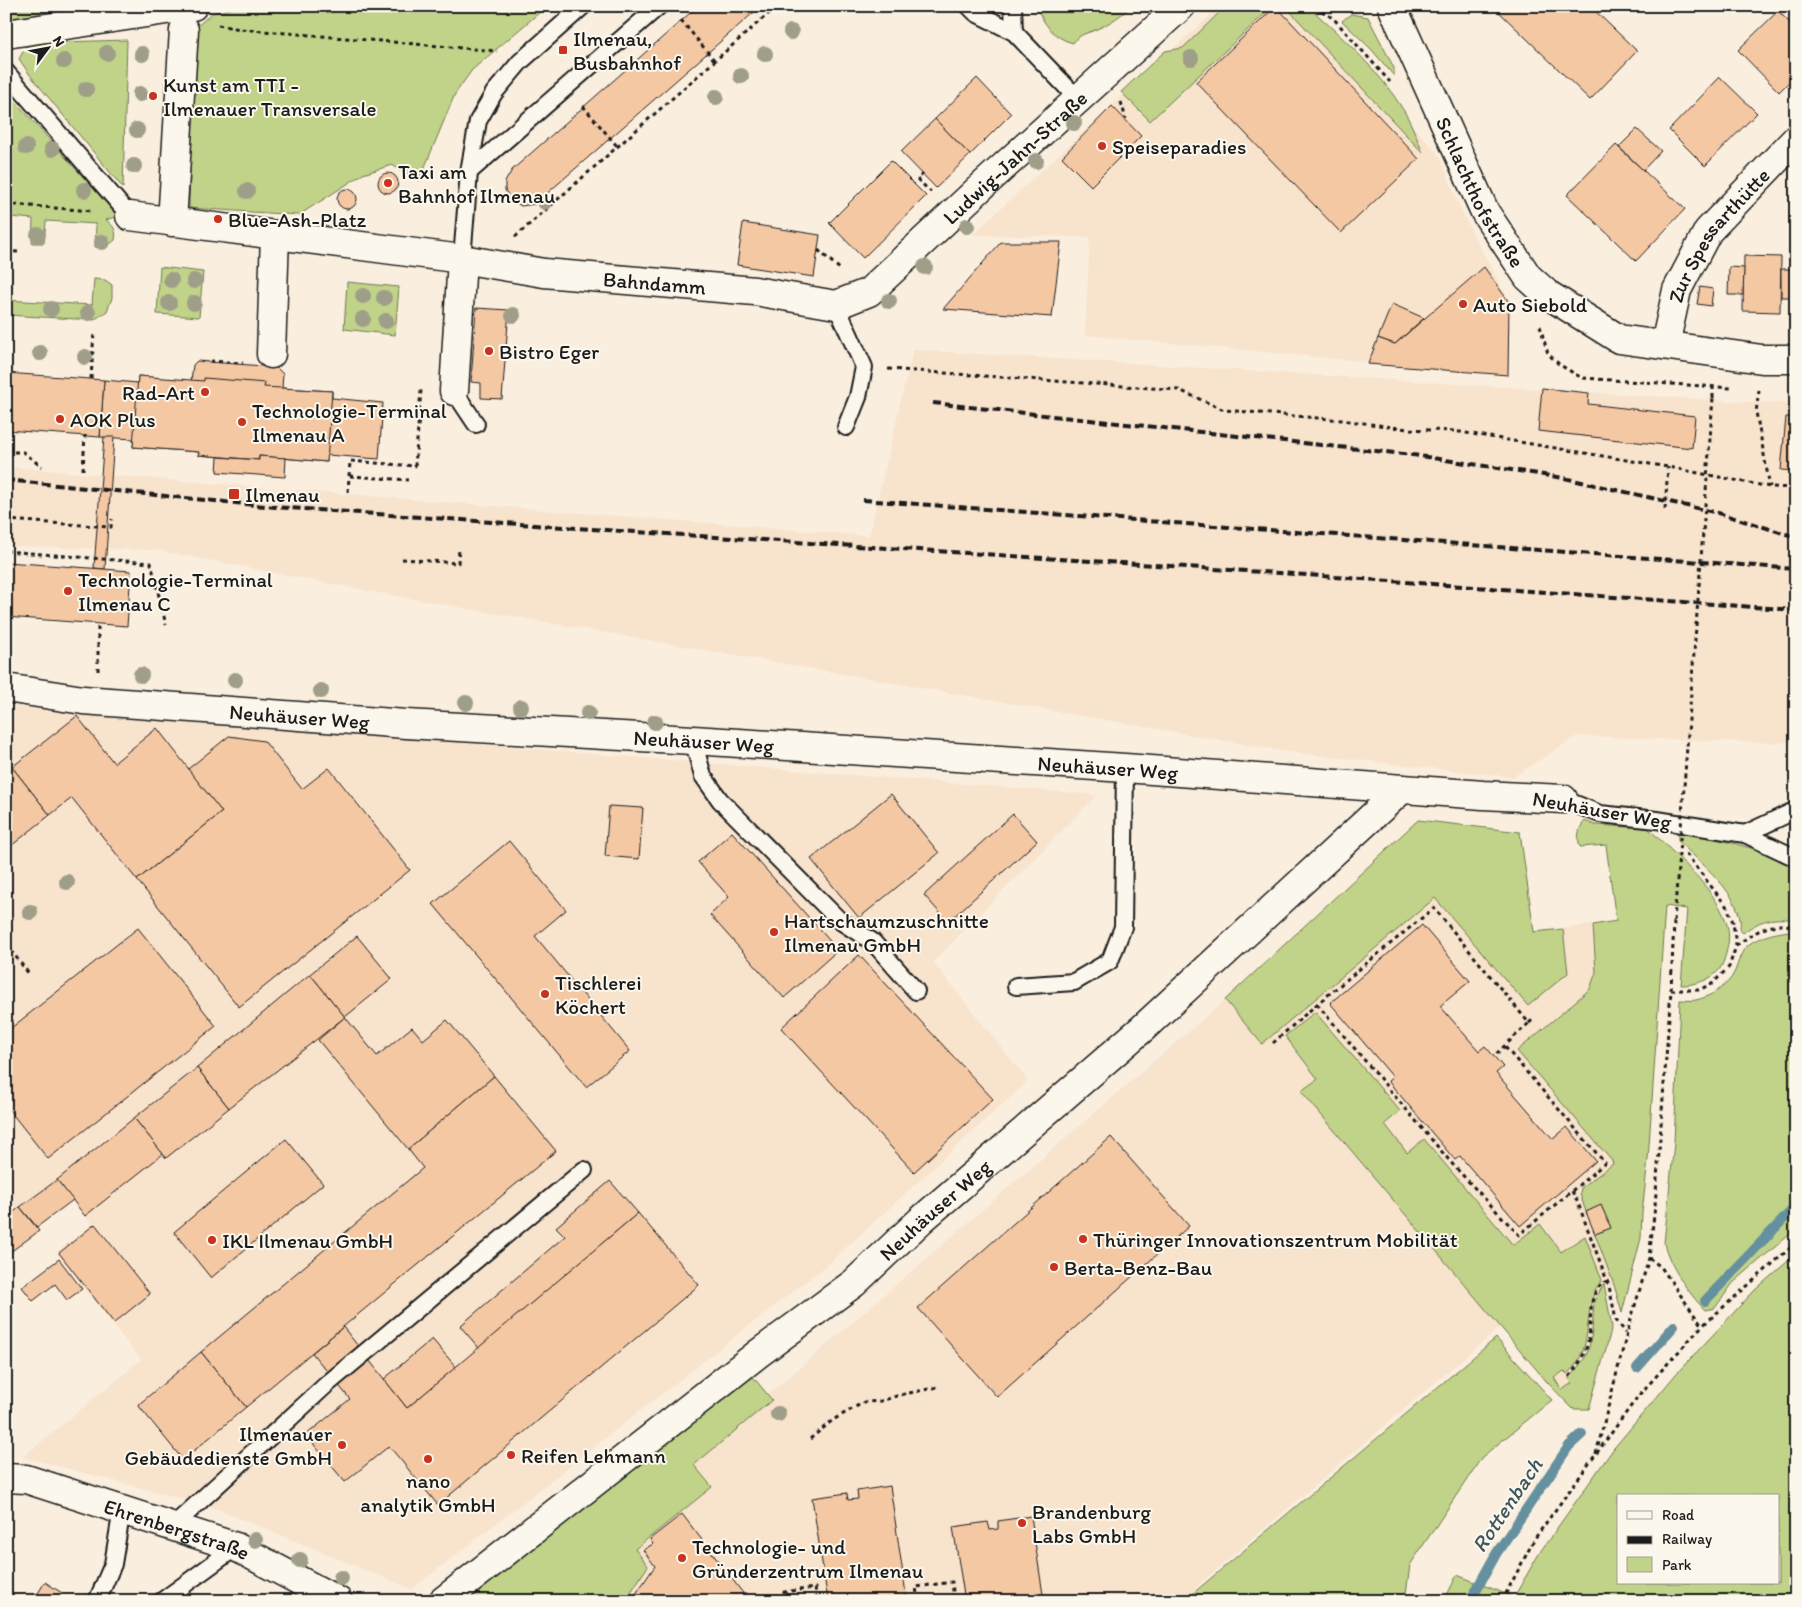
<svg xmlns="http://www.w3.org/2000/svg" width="1802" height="1607" viewBox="0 0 1802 1607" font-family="Itim,sans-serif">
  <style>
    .built { fill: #f8e3cd }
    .green { fill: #c0d388; stroke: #6e7852; fill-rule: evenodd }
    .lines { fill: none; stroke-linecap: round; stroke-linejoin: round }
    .stream { stroke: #65909f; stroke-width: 10 }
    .building { fill: #f5c8a4; stroke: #1c1c1c }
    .service-casing { stroke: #1c1c1c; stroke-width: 20 }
    .minor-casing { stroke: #1c1c1c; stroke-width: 31 }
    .secondary-casing { stroke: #1c1c1c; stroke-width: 31 }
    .path { stroke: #1c1c1c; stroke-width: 3; stroke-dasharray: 4 4; stroke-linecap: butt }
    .service { stroke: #fbf7ec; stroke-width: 16 }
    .minor { stroke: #fbf7ec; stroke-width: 28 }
    .secondary { stroke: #fbf7ec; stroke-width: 28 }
    .rail { stroke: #1c1c1c; stroke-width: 4; stroke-dasharray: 8 4; stroke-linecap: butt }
    .path-bridge { stroke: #1c1c1c; stroke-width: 3; stroke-dasharray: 4 4; stroke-linecap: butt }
    .tree { fill: #9f9e88 }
    .poi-dot { fill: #c8321e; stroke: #fbf7ec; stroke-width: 2 }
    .labels { text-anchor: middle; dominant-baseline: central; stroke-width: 4; stroke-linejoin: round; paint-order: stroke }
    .poi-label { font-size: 21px; fill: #1c1c1c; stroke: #fbf7ec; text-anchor: start }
    .street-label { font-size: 21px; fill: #1c1c1c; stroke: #fbf7ec }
    .water-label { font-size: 22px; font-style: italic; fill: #40565d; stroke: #fbf7ec }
  </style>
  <rect width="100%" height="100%" fill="#faeede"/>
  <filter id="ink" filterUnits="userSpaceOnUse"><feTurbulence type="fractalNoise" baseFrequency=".02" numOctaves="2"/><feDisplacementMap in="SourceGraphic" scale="10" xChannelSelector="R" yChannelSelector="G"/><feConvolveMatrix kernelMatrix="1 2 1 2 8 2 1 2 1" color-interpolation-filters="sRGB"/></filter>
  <g filter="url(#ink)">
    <g class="built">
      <path d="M1220,6H1300L1304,8L1439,155L1462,213L1509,302L1508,375L1085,335L1090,237L972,235Z"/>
      <path d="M913,350L1746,402L1796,403V741L1777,743L1577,736L1513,777L1289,752L385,594L156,550L6,546V467L869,536Z"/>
      <path d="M6,706L1097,795L933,962L1028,1081L828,1264L412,1589L207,1505L23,1457L141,1360L56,1253L92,1224L57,1180L6,1216Z"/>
      <path d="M1418,820L1520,832L1535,932L1616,922L1614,1285L1606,1289L1612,1327L1589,1409H1573L1547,1382L1500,1327L1196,1587L1191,1595L1192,1601H506L793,1374L1225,1000Z"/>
    </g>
    <g class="green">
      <path d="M38,6H127L6,24V10Z"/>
      <path d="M243,6H547L472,70L455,94L419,181L392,165L363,174L299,215L189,208L194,29L212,13Z"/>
      <path d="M1036,6H1131C1121,16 1110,23 1097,29C1087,34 1080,33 1073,43C1053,38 1044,24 1036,6Z"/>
      <path d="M1226,6H1273L1150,121L1121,92L1165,51L1183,48Z"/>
      <path d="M1285,6L1309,7C1344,39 1379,70 1404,111C1412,124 1417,139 1423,153Z"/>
      <path d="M1351,14L1368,17L1394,68V76L1372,50L1342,21Z"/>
      <path d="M127,40L123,188L30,75L19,59L28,43Z"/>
      <path d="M6,91L118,216L106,220C114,226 117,231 115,240L105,248L95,247L96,224L46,221L44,243H32L33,219L11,217L9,241L6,246Z"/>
      <path d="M6,255L9,273L7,300L92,305L94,279L105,280L112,285V298L107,311L94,320L6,315Z"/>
      <path d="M160,267L203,272L199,317L157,314Z"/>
      <path d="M347,282L399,287L395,335L344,329Z"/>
      <path d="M1418,820L1520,832L1534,932L1563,929L1568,973L1528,1006L1435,898L1262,1044L1225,1000Z"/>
      <path d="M1585,821L1595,825L1648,828C1674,854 1721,892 1728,929C1730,939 1727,951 1724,960C1719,978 1698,985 1681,985L1687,909L1665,906L1648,1160L1642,1213L1641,1238L1622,1313L1614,1285L1595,1234L1610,1228L1601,1206L1586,1212L1580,1194L1581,1188L1613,1164L1612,1161L1517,1051L1590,989L1596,972L1593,925L1616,921L1606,845L1580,847C1577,837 1578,828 1585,821Z"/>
      <path d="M1678,831C1713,839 1767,847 1796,869V920C1773,917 1761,919 1743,933L1740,930C1745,896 1700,863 1678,841Z"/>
      <path d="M1789,931L1796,933V1229L1733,1283L1715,1308L1705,1310C1689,1294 1669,1265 1664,1243L1674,1143L1680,1000C1685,1000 1691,1001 1696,1000C1710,997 1728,986 1734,973C1738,965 1739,956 1745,948C1755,937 1774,933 1789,931Z"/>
      <path d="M1315,1012L1400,1111L1385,1124L1407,1153L1424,1139L1513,1245L1540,1224L1561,1252L1585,1236L1602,1280C1579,1309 1598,1347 1567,1374L1564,1371L1554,1378L1562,1390L1572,1383L1569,1378L1585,1358L1589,1347L1592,1332L1594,1301L1604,1284L1612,1327L1589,1409H1573L1547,1382L1301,1091L1318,1079L1285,1036Z"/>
      <path d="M1796,1254V1601H1444L1457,1575L1514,1597L1540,1552L1614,1448L1676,1374L1755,1290ZM1618,1496H1778V1583H1618Z"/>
      <path d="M1496,1338L1552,1400L1482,1457L1410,1565L1405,1601H1192L1191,1595Z"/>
      <path d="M745,1367L772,1400L694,1465L712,1487L635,1549L648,1566L625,1601H467Z"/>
    </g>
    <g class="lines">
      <g class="stream">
        <path d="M1705,1301L1796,1206"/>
        <path d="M1637,1368L1674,1326"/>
        <path d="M1470,1601L1496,1554L1569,1446L1582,1434"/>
      </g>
    </g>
    <g class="building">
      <path d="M698,6H761L535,204L521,206L510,199L505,190V182L512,170Z"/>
      <path d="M1276,6L1419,159L1341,233L1196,82Z"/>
      <path d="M1493,6H1590L1637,51L1590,100Z"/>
      <path d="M1778,11L1796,29V75L1779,92L1738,50Z"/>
      <path d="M1720,77L1757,113L1705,166L1669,130Z"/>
      <path d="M977,78L1011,114L970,155L935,119Z"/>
      <path d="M1112,106L1141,136L1091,186L1062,157Z"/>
      <path d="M935,119L970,155L936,188L901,152Z"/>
      <path d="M1637,129L1661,151L1643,170L1619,147Z"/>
      <path d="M1616,145L1685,209L1636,261L1567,195Z"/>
      <path d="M891,161L926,196L863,258L829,223Z"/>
      <circle cx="388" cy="183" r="10"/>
      <circle cx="347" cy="199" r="10"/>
      <path d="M743,223L820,235L814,277L737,265Z"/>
      <path d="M1001,242H1061L1052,317L943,309Z"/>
      <path d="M1744,256L1781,257L1780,312L1743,311Z"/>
      <path d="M1484,267L1509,302L1508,375L1368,364L1378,338L1395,344Z"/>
      <path d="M1729,267L1744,268L1743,295H1728Z"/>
      <rect x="1781" y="269" width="15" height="28"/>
      <path d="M1700,287L1713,289L1711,306L1697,304Z"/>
      <path d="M1392,304L1424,318L1395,344L1378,338Z"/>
      <path d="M476,308L509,310L502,399L481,398V383L471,382Z"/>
      <path d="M197,361L276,367L283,374L282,388L332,391V398L383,403L379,459L327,455V462L259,456V460L198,455L199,452L133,447L134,439L100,437L104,380L138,383V376L191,381L193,365Z"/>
      <path d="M6,373L104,380L100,437L6,430Z"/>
      <path d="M138,376L204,381V378L265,383L264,387L332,391L327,462L259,456V460L198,455L199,452L133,447Z"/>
      <path d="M1542,388L1589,393L1588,404L1695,416L1692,448L1538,431Z"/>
      <path d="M1786,417H1796V471L1781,470Z"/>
      <path d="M104,437H114L105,569L94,568Z"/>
      <path d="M259,456L286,458L285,477L217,472L218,457L259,460Z"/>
      <path d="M6,562L131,571L127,626L6,617Z"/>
      <path d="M77,716L114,763L157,728L222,812L137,880L72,798L50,815L12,767Z"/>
      <path d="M229,736L264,741L302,789L329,768L410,870L239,1007L137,880L222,812L188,769Z"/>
      <path d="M12,767L50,815L6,850V772Z"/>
      <path d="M891,794L939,853L859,918L811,859Z"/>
      <path d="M609,806L643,808L639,859L605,856Z"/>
      <path d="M1013,814L1037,841L948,922L924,895Z"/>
      <path d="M732,832L838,950L784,998L710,915L729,897L698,862Z"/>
      <path d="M509,841L566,910L535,936L630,1051L586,1087L433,904Z"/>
      <path d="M1422,925L1470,981L1440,1006L1479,1051L1485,1046L1503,1067L1496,1073L1553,1139L1567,1127L1596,1161L1520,1226L1460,1156L1455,1160L1388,1081L1393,1077L1330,1003Z"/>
      <path d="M138,928L216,1026L48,1159L6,1106V1032Z"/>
      <path d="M357,936L392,979L345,1017L310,974Z"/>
      <path d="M859,955L993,1099L914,1172L781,1028Z"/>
      <path d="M310,974L345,1017L229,1108L197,1068Z"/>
      <path d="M345,1017L377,1056L412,1027L423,1040L447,1020L494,1076L408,1149L318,1040Z"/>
      <path d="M197,1068L229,1108L166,1158L134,1118Z"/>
      <path d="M494,1076L556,1151L246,1407L201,1352L423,1168L408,1149Z"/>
      <path d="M134,1118L163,1154L85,1216L57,1180Z"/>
      <path d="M1111,1137L1189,1226L997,1397L918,1308Z"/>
      <path d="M286,1139L323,1184L211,1278L174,1232Z"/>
      <path d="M57,1180L73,1200L37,1227L20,1207Z"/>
      <path d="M610,1181L638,1213L479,1348L460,1326L565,1236L556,1227Z"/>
      <path d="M1601,1205L1611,1228L1595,1234L1586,1212Z"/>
      <path d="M20,1207L39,1231L6,1255V1218Z"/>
      <path d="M638,1213L699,1285L438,1505L389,1446L345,1482L306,1435L350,1399L312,1353L343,1327L407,1408Z"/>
      <path d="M95,1224L150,1294L114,1323L59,1253Z"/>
      <path d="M59,1259L82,1289L67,1300L55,1284L33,1301L22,1287Z"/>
      <path d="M432,1339L456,1367L407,1408L384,1379Z"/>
      <path d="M201,1352L246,1407L183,1460L138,1405Z"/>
      <path d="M890,1486L907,1601H828L812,1498L847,1493L848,1500L858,1499L857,1491Z"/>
      <path d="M682,1514L749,1601H631L655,1566L643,1550L653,1544L650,1539Z"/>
      <path d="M1031,1516L1044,1601H965L953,1527L988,1522L990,1530L998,1529V1521Z"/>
      <path d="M45,1582L62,1593L57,1601H33Z"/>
    </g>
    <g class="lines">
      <g class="service-casing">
        <g id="service">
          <path d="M969,6L976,13L1014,32L1078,99"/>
          <path d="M1013,6L1014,32"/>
          <path d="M6,72L130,216"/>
          <path d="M469,172L659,6"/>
          <path d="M462,259L469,172L478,121L494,93L520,62L583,6"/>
          <path d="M836,305L864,367L858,397L846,427"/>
          <path d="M454,391L476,424"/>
          <path d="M693,740L703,776L720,800L839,920L873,942L916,991"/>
          <path d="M1563,799L1600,814L1657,820L1745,834L1796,858"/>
          <path d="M1745,834L1796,810"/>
          <path d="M1016,986L1074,982L1110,961L1123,927L1125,768"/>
          <path d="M173,1526L326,1385L584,1170"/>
          <path d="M97,1601L113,1564L122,1509"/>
          <path d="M162,1601L236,1547"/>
        </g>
      </g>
      <g class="minor-casing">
        <g id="minor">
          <path id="s1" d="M1392,6L1485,212L1528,277L1547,294L1619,339L1762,359H1796"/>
          <path id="s2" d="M130,216L462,259L544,273L755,291L836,305L869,292L980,188L1181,6"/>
          <path d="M172,222L184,30"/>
          <path id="s3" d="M1665,345L1677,290L1708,231L1796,139"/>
          <path d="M271,354L275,235"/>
          <path d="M454,391L462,259"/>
          <path id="s4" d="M6,688L83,700L406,724L693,740L1125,768L1483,795L1563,799"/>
          <path id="s5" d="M6,1478L26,1479L236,1547L338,1601"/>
          <path id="s6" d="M443,1601L759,1353L854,1283L921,1220L1143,1028L1402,789"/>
        </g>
      </g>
      <g class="secondary-casing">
        <path id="secondary" d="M6,34L193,6"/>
      </g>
      <g class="path">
        <path d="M1315,6L1334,19L1390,82"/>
        <path d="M681,20L715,61"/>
        <path d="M218,25L240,29L497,51"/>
        <path d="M1121,102L1126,119"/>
        <path d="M583,106L617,146"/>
        <path d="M923,174L917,179L931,192"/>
        <path d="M6,204L92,211"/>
        <path d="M515,237L777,6"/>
        <path d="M818,250L841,270"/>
        <path d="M6,251L18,252"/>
        <path d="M1540,326L1548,354L1560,365L1582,378L1732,388"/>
        <path d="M212,363V361L243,363"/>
        <path d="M888,369L1179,390L1224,410L1342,420L1407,429L1454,431L1668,467L1770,487L1796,488"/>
        <path d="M91,379L94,332"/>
        <path d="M1759,390L1756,412L1770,487"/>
        <path d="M1713,398V388"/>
        <path d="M6,452H23L42,467"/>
        <path d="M83,470L85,435"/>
        <path d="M350,476L408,480"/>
        <path d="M348,492L350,461L415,466L421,390"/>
        <path d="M1665,509L1668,467"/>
        <path d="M6,520L111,527L112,519"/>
        <path d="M6,551L151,563L166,625"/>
        <path d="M402,559L458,563L459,548"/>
        <path d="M98,671V624"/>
        <path d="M6,944L29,974"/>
        <path d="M1736,946C1754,932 1772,920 1796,927"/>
        <path d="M1671,990H1698L1712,984L1729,967L1736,946L1733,922L1727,907L1684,851"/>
        <path d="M1317,1004L1454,1166L1519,1235L1605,1163L1505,1047"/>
        <path d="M1529,1023L1535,1018"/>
        <path d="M1273,1043L1317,1004L1434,908L1529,1023L1494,1056"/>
        <path d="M1572,1191L1578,1203L1609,1286L1616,1320L1626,1333"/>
        <path d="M1649,1258L1661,1267L1702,1326"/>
        <path d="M1569,1377C1577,1367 1585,1355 1588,1342C1593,1322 1585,1291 1607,1281"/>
        <path d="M810,1439L833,1420L864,1402L881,1401L900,1395L938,1387"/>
        <path d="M1596,1454L1627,1333L1649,1258L1655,1206L1671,990L1674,921"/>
        <path d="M785,1601L784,1592L815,1588L817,1601"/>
        <path d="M918,1601L916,1587L952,1582L954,1601"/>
        <path d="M1502,1601L1535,1538L1639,1395L1702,1326L1796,1243"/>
      </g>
      <use href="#service" class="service"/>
      <use href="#minor" class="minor"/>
      <use href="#secondary" class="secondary"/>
      <g class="rail">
        <path d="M933,403L1413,455L1564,478L1718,513L1796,537"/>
        <path d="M6,480L275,507L606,530L1279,573L1796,610"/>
        <path d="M863,500L1796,569"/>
      </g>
      <path class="path-bridge" d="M1674,921L1713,398"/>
    </g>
    <g class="tree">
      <circle cx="791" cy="32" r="8"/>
      <circle cx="107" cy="53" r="8"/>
      <circle cx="142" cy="54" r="8"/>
      <circle cx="765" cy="54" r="8"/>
      <circle cx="1191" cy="58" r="8"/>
      <circle cx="64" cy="61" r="8"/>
      <circle cx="741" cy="76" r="8"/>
      <circle cx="86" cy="89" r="8"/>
      <circle cx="140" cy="94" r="8"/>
      <circle cx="716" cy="97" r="8"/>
      <circle cx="1074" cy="123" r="8"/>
      <circle cx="137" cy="130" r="8"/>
      <circle cx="26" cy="147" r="8"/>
      <circle cx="52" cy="149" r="8"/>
      <circle cx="1036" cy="161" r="8"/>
      <circle cx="134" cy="166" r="8"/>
      <circle cx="84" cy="190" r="8"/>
      <circle cx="247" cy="191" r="8"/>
      <circle cx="545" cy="202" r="8"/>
      <circle cx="967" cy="226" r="8"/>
      <circle cx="38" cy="235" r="8"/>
      <circle cx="102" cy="242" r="8"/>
      <circle cx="925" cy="267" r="8"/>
      <circle cx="171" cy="280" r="8"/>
      <circle cx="194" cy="281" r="8"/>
      <circle cx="363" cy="296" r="8"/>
      <circle cx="384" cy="298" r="8"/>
      <circle cx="889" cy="301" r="8"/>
      <circle cx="169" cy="303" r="8"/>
      <circle cx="194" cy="303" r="8"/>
      <circle cx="51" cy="309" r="8"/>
      <circle cx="88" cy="313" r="8"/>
      <circle cx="513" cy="315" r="8"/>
      <circle cx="363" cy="319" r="8"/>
      <circle cx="386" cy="321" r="8"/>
      <circle cx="40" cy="353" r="8"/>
      <circle cx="85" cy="357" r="8"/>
      <circle cx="141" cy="675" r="8"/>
      <circle cx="235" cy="680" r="8"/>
      <circle cx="321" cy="691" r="8"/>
      <circle cx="466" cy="703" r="8"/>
      <circle cx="521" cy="707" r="8"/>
      <circle cx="588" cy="713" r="8"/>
      <circle cx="655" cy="722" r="8"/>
      <circle cx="67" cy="882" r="8"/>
      <circle cx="30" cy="912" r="8"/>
      <circle cx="778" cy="1414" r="8"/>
      <circle cx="255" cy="1540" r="8"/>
      <circle cx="300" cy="1560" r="8"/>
      <circle cx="341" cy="1578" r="8"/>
    </g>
  </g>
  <g class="poi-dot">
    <rect x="558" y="45" width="10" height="10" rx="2.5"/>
    <circle cx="153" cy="96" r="5"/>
    <circle cx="1102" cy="146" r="5"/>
    <circle cx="388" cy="183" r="5"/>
    <circle cx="218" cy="219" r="5"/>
    <circle cx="1463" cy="304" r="5"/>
    <circle cx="489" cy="351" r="5"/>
    <circle cx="205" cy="392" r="5"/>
    <circle cx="60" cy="419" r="5"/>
    <circle cx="242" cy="422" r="5"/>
    <rect x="228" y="488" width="12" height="12" rx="2.5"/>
    <circle cx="68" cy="591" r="5"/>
    <circle cx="774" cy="932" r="5"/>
    <circle cx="545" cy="994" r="5"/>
    <circle cx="1083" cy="1239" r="5"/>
    <circle cx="212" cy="1240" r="5"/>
    <circle cx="1054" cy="1267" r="5"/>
    <circle cx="342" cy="1445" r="5"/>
    <circle cx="511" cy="1455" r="5"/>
    <circle cx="428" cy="1459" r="5"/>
    <circle cx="1022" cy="1523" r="5"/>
    <circle cx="682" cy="1558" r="5"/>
  </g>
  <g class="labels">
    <g class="poi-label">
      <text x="573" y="38">Ilmenau,<tspan x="573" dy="24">Busbahnhof</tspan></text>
      <text x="163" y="84">Kunst am TTI -<tspan x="163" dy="24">Ilmenauer Transversale</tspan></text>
      <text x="1112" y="146">Speiseparadies</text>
      <text x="398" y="171">Taxi am<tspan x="398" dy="24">Bahnhof Ilmenau</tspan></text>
      <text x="228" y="219">Blue-Ash-Platz</text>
      <text x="1473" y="304">Auto Siebold</text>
      <text x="499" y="351">Bistro Eger</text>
      <text x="195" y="392" text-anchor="end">Rad-Art</text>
      <text x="252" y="410">Technologie-Terminal<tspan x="252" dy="24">Ilmenau A</tspan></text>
      <text x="70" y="419">AOK Plus</text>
      <text x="245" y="494">Ilmenau</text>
      <text x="78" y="579">Technologie-Terminal<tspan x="78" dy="24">Ilmenau C</tspan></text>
      <text x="784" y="920">Hartschaumzuschnitte<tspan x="784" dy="24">Ilmenau GmbH</tspan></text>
      <text x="555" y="982">Tischlerei<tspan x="555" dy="24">Köchert</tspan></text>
      <text x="1093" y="1239">Thüringer Innovationszentrum Mobilität</text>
      <text x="222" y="1240">IKL Ilmenau GmbH</text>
      <text x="1064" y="1267">Berta-Benz-Bau</text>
      <text x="332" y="1433" text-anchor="end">Ilmenauer<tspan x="332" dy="24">Gebäudedienste GmbH</tspan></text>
      <text x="521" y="1455">Reifen Lehmann</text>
      <text x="428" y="1480" text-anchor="middle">nano<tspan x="428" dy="24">analytik GmbH</tspan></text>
      <text x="1032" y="1511">Brandenburg<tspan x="1032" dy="24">Labs GmbH</tspan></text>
      <text x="692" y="1546">Technologie- und<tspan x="692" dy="24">Gründerzentrum Ilmenau</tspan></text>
    </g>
    <g class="street-label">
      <text stroke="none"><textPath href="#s2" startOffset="946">Ludwig-Jahn-Straße</textPath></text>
      <text stroke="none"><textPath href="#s1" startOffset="206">Schlachthofstraße</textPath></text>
      <text stroke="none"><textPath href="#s3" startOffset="125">Zur Spessarthütte</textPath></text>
      <text stroke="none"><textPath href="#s2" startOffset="529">Bahndamm</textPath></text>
      <text stroke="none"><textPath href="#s4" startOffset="295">Neuhäuser Weg</textPath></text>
      <text stroke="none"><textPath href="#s4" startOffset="700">Neuhäuser Weg</textPath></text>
      <text stroke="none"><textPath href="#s4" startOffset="1105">Neuhäuser Weg</textPath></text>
      <text transform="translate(1602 810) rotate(10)">Neuhäuser Weg</text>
      <text stroke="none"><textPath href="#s6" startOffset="629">Neuhäuser Weg</textPath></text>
      <text stroke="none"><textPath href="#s5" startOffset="179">Ehrenbergstraße</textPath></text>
    </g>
    <g class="water-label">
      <text transform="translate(1507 1505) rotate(-56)">Rottenbach</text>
    </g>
  </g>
  <rect width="1802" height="1607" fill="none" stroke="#fbf7ec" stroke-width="25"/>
  <rect x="12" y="12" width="1777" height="1582" fill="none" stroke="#1c1c1c" stroke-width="2" filter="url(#ink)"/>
  <rect x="1617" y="1494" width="162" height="90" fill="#fbf7ec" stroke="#a29f99"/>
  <rect x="1627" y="1511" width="25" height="8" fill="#fbf7ec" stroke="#a29f99"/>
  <text x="1662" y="1520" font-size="15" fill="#1c1c1c">Road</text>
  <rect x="1627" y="1536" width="25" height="8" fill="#1c1c1c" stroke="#a29f99"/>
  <text x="1662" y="1544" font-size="15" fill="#1c1c1c">Railway</text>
  <rect x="1627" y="1557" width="25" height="15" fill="#c0d388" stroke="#a29f99"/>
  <text x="1662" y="1570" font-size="15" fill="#1c1c1c">Park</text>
  <g transform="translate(48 48) rotate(58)" stroke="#fbf7ec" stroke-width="4" paint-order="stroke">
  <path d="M0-4L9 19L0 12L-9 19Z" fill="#1c1c1c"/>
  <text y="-8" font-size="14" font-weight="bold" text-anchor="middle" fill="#1c1c1c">N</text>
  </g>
</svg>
